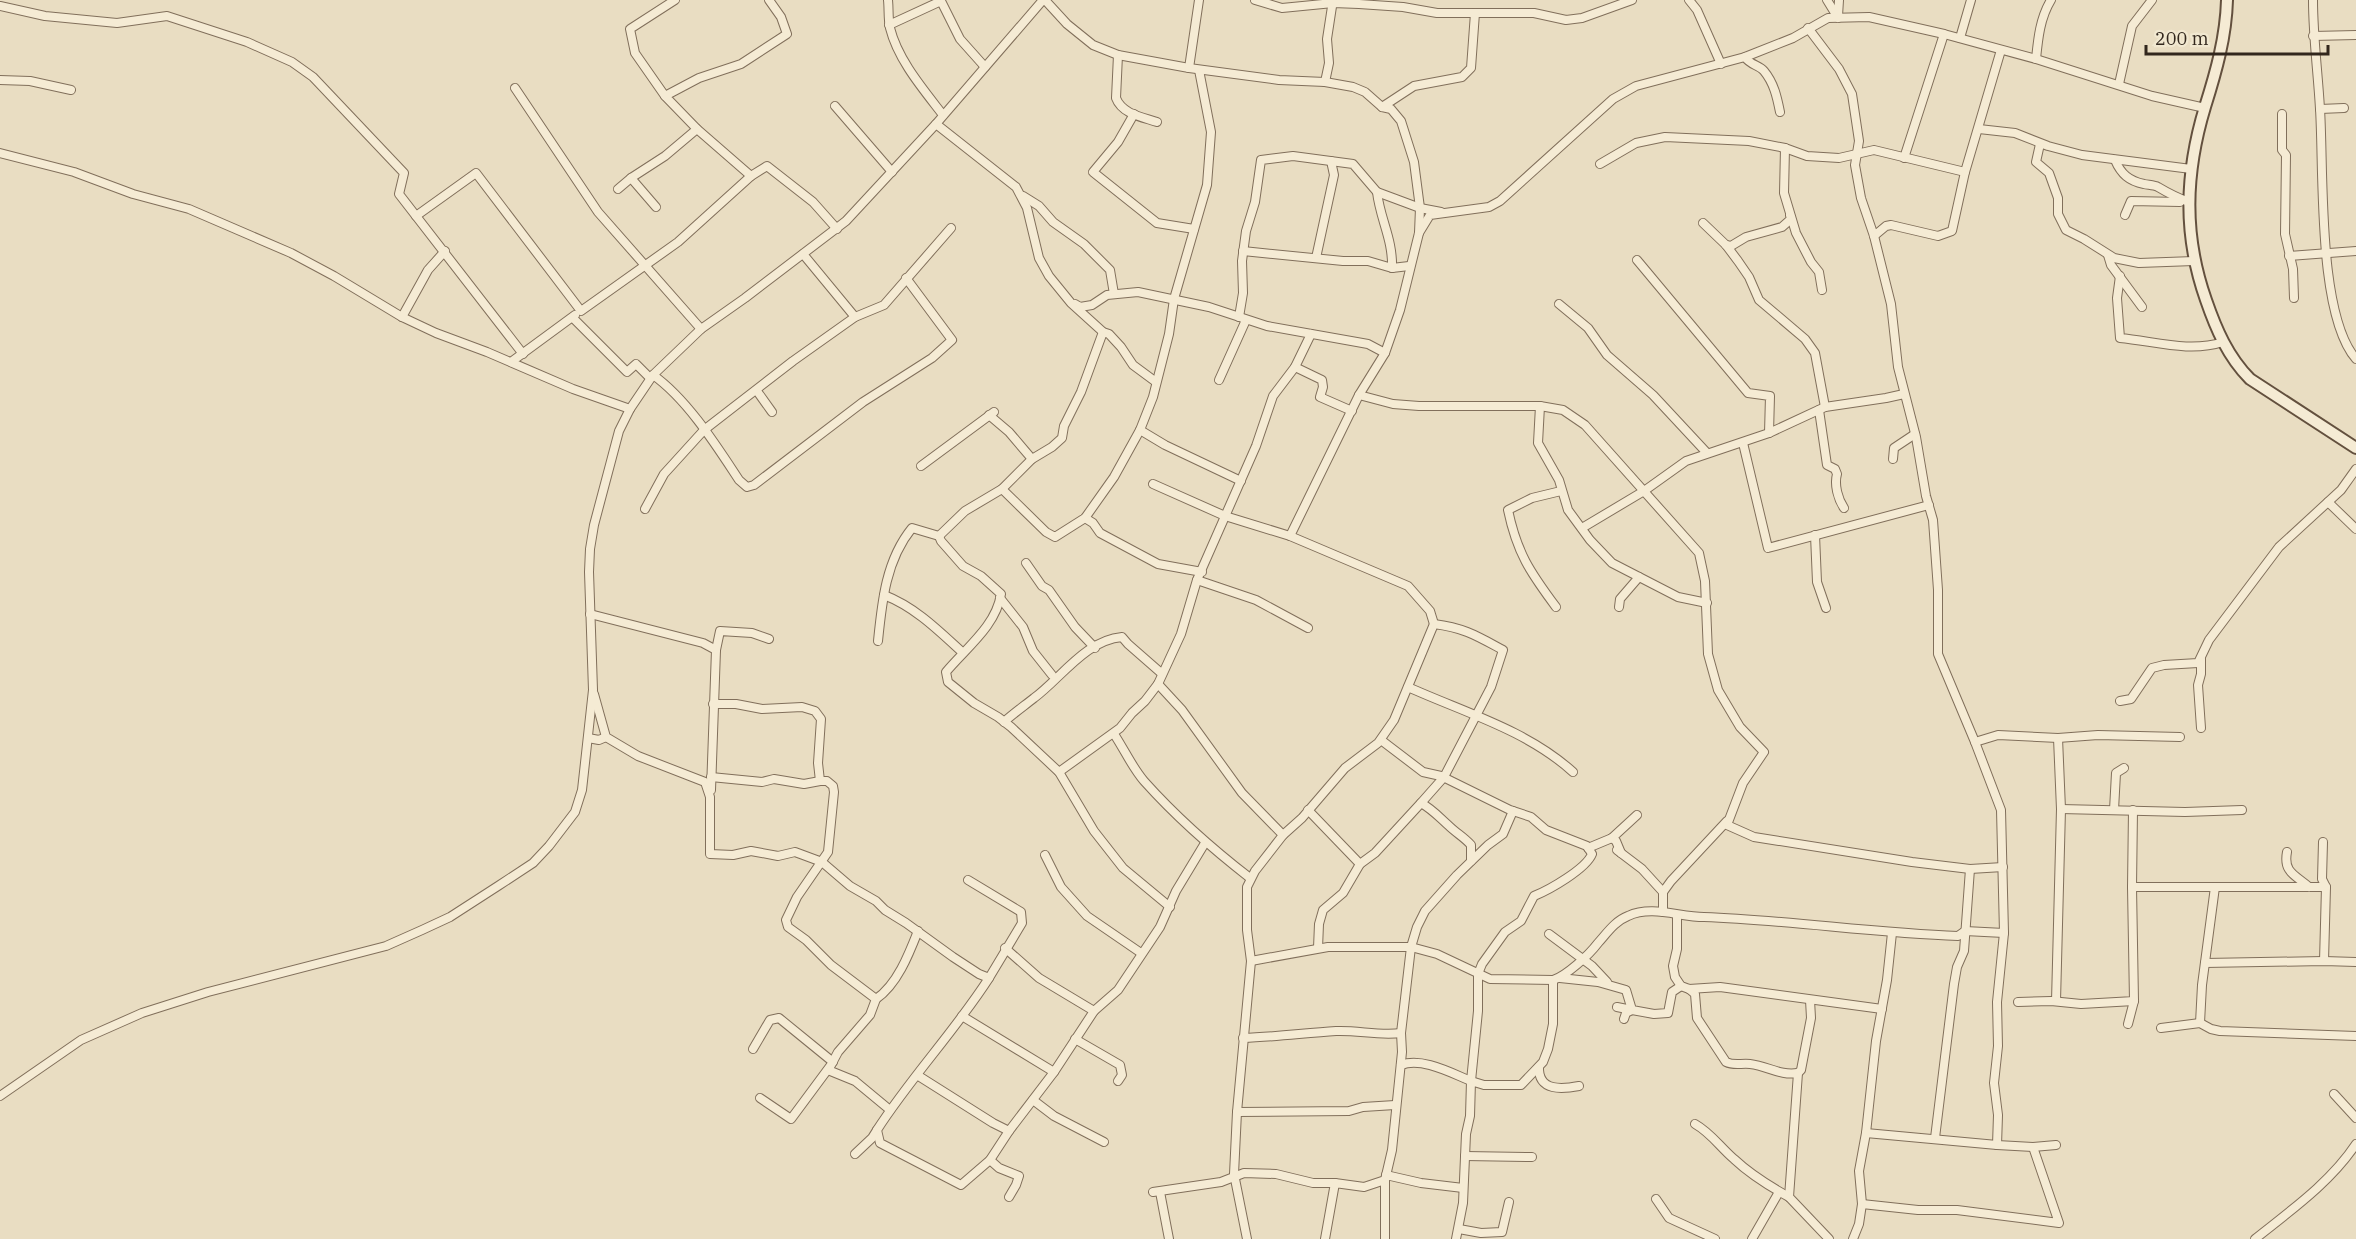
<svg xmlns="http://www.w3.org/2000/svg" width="2356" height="1239" viewBox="0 0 2356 1239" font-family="'IBM Plex Serif',serif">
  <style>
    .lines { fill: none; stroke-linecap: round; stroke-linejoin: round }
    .street-casing { stroke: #816f5b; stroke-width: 10 }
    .secondary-casing { stroke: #63503e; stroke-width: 14 }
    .street { stroke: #f5ebd4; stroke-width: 8 }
    .secondary { stroke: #f5ebd4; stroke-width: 10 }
  </style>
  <rect width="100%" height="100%" fill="#e9ddc2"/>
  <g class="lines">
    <g class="street-casing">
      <g id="street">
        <path d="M769,0L781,17L787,34L741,64L699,78L665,96L697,129L751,176L767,166L813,202L837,229"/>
        <path d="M888,0C889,9 888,19 890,28C898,60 923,89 943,115"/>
        <path d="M1045,0L1067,24L1093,45L1118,55L1189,68L1279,80L1325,82L1353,87L1365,92L1382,107L1391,109L1401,121L1414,162L1420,208L1419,233L1400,310L1385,353L1359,395L1290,536"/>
        <path d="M1255,0L1282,8L1333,3L1359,4L1403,7L1437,13H1534L1566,20L1582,18L1632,0"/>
        <path d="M1689,0L1697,10L1721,64"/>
        <path d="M1827,0L1838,18"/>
        <path d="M2313,0C2313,37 2318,73 2320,109C2324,170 2317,314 2356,359"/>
        <path d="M0,6L45,16L117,23L167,16L247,42L292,62L313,77L404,173L399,194L523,354"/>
        <path d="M1838,16L1839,0"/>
        <path d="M889,25L941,1L960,39L985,67"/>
        <path d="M1808,28L1839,69L1852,94L1859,141L1855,165L1861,198L1874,236L1891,304L1898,367L1916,437L1926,496L1933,520L1938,590V654L1975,742L2001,810L2004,933L1997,1002L1998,1046L1994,1083L1998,1115L1997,1145"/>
        <path d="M2313,36L2356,35"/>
        <path d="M1960,38L1971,0"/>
        <path d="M1118,55L1116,98C1122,114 1142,117 1157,122"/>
        <path d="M1745,57C1750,65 1759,65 1764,71C1774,83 1777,97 1780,112"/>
        <path d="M2036,59C2038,39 2040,18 2051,0"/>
        <path d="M1189,68L1199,0"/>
        <path d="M0,80L30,81L71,90"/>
        <path d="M1325,82L1329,63L1327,39L1333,0"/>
        <path d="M2119,84L2132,26L2152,0"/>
        <path d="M515,88L598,212L701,329"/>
        <path d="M665,96L635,53L630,29L675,0"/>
        <path d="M835,106L892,172"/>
        <path d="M1382,107L1414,86L1462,77L1471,68L1475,13"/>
        <path d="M2320,109L2344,108"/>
        <path d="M1134,114L1118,142L1093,172L1157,223L1194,229"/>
        <path d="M2282,114V150L2286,155L2285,234L2293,269L2294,298"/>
        <path d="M936,124L1016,187L1027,208L1039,258L1049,276L1071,303L1103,332L1109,334L1121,347L1133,365L1156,382"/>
        <path d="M1979,129L2015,133L2048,146L2082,155L2191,169"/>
        <path d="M2040,144L2036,162L2049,173L2058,198V214L2066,230L2084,239L2114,258L2139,263L2194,261"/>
        <path d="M1785,148L1784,193L1796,233L1811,262L1819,272L1822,290"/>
        <path d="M0,153L74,172L133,194L189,209L291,253L334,276L402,317L436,333L487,352L573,389L630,409"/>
        <path d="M1904,158L1944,34"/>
        <path d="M2115,160C2121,174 2129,181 2144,184C2148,185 2154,185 2158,187C2168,193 2178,198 2189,202"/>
        <path d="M1600,164L1636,143L1665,137L1749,141L1785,148L1807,156L1839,158L1874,150L1965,172"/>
        <path d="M618,189L631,178"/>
        <path d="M1377,192C1380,219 1393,239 1392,268"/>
        <path d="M1023,196L1039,206L1053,222L1084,244L1110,270L1114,294"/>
        <path d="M656,207L631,178L665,156L697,129"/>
        <path d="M2125,215L2131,201L2180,202"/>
        <path d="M416,216L476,173L581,311L678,242L751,176"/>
        <path d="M1703,223L1726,245L1738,261L1749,277L1759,300L1805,339L1815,353L1825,407"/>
        <path d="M1419,233L1430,215L1489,207L1500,201L1613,99L1636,86L1745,57L1793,38L1828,18L1869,17L1944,34L2036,59L2152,96L2205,108"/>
        <path d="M1874,236L1886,226L1891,225L1938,236L1952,231L1965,172L2001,50"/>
        <path d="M1726,245L1731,246L1746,237L1782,227L1791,219L1790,215"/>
        <path d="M1243,251L1343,261H1368L1392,268L1409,266"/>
        <path d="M803,254L855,317"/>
        <path d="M2108,255L2111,265L2142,307"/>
        <path d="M2289,256L2356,251"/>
        <path d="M1316,258L1334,175L1331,161"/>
        <path d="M1637,260L1748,393L1770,396L1769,433"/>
        <path d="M2120,276L2117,298L2120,338C2154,341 2189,353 2223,342"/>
        <path d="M1075,304L1080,307L1092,305L1107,295L1138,292L1209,307L1267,326L1368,344L1385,353"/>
        <path d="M1559,304L1588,328L1607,355L1653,395L1707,453"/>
        <path d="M402,317L428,270L445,251"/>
        <path d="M1239,317L1243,293L1242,261L1246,231L1255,202L1261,160L1293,156L1353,164L1377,192L1420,208L1441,212"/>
        <path d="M573,318L627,372L636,364L650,378"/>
        <path d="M1103,332L1081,392L1064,426L1062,438L1052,447L1032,459L1002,489L965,511L939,536L941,541L963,566L981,576L1001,594C996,626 966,648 946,672L948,682L974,703L998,717L1011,727L1059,772L1094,831L1123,868L1170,907"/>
        <path d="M511,362L575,315"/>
        <path d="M1295,367L1322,380L1323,387L1320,397L1352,411"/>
        <path d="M653,375C687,399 716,445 739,480L747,487L754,485L863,402L932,358L952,340L906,278"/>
        <path d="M1219,380L1246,320"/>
        <path d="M757,391L772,412"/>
        <path d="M1359,395L1393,404L1419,406H1540L1563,410L1585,425L1699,553L1705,581L1708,654L1718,690L1740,727L1764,752L1743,783L1727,825L1754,837L1912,862L1970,869L2003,867"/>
        <path d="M1540,406L1538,443L1559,480L1568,510L1590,540L1612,563L1678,597L1707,603"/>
        <path d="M1819,410L1827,465L1835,469L1837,474C1834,485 1838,499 1844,508"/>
        <path d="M989,415L1009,432L1032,459"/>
        <path d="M1140,430L1165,445L1241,481"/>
        <path d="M1743,443L1768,548L1929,505"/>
        <path d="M1893,459L1894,448L1915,434"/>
        <path d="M921,466L994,412"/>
        <path d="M1153,484L1225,516L1290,536L1408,586L1430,611L1434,624"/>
        <path d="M1002,489L1046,532L1055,537L1085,518L1114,477L1140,430L1153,397L1169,334L1174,299L1207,185L1211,132L1199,70"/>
        <path d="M2328,502L2356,529"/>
        <path d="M645,509L664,474L704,430L793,361L855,317L884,305L951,228"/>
        <path d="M1085,518L1093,523L1100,533L1158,564L1202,572"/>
        <path d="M1582,528L1644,491L1686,461L1769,433L1825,407L1886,398L1904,394"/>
        <path d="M1815,535L1817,582L1826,608"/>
        <path d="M1026,563L1042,586L1049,590L1075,627L1095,648"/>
        <path d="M1197,580L1256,600L1308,628"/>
        <path d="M884,595C915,607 938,630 962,652"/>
        <path d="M1000,598L1023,627L1033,651L1052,675"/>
        <path d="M1556,607C1530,572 1517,553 1508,510L1532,498L1561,491"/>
        <path d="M1619,607L1620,599L1639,577"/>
        <path d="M590,614L703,643L716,650L711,790"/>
        <path d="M878,641C882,601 886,560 912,528L939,536"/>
        <path d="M716,650L720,631L752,633L769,639"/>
        <path d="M2201,659V674L2198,685L2201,728"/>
        <path d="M1158,684L1182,710L1242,793L1283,835L1255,871L1247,887V930L1251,961L1237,1112L1349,1111L1363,1107L1395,1105"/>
        <path d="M1408,687C1463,712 1527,730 1573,772"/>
        <path d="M594,694L606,737L638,756L705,782L710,797V854L733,855L751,851L778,856L795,852L822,862L850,886L876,901L885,910L906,923L953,957L979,974L989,978L1022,923L1021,912L968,880"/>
        <path d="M2120,701L2131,699L2152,668L2164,665L2198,663L2209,640L2279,547L2341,490L2356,469"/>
        <path d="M713,704H736L762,709L802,707L815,711L821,719L818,763L820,781H827L833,786L834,792L828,852L797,897L786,920L788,927L806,940L831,965L876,999C897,985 909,954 918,931"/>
        <path d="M1004,722C1014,713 1024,706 1034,698C1061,678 1086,640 1122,637L1128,644L1160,672"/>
        <path d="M1114,734C1124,749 1132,767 1144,781C1178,819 1210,847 1250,878"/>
        <path d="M588,738L599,740L606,737"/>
        <path d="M1381,740L1423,772L1441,776L1510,810L1531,817L1546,830L1587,846L1592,854C1586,869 1549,890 1534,896L1521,921L1505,932L1482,964L1478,974V1011L1471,1081C1451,1073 1422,1057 1401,1065"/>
        <path d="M1975,742L1998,735L2058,738L2098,735L2180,737"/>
        <path d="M1059,772L1120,728L1132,713L1145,701L1158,684L1181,634L1197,580L1256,446L1273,396L1295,367L1311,334"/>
        <path d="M711,777L762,782L774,779L804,784L820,781"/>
        <path d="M2061,809L2185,812L2242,810"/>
        <path d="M1308,810L1360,864L1375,853L1421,803C1432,809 1439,817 1448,825C1456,833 1464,837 1471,845V861"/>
        <path d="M2114,810L2116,773L2124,768"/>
        <path d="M1283,835L1302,818L1345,768L1378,743L1394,720L1434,624C1465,628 1477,636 1503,650L1491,687L1444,777L1421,803"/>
        <path d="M2323,842L2322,879L2326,887L2324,961"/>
        <path d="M1588,848L1612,838"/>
        <path d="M1617,850L1642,869L1663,892"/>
        <path d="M2287,852C2283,873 2296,875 2309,887"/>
        <path d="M1621,853L1616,841L1612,838L1637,815"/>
        <path d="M1045,855L1061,887L1087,916L1141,953"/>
        <path d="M2132,887H2326"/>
        <path d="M1663,912V892L1671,881L1727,821"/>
        <path d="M1677,915V949L1673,966L1675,977L1681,986L1689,989L1720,987L1882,1009"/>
        <path d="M1549,934L1592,966L1607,982"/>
        <path d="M1005,948L1039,978L1094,1011L1118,990L1160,927L1176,891L1205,843"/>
        <path d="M1318,948L1319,924L1323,910L1343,893L1360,864"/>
        <path d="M1251,961L1328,947H1411L1437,954L1490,979L1553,980C1566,976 1589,955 1598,943C1607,933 1615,921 1628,916C1652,905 1679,917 1704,917C1789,920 1873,933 1958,936L1965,931L2004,933"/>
        <path d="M2205,963L2324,961L2356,962"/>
        <path d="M1560,978L1598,982L1626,990L1632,1010L1654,1014L1668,1013L1672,992L1681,986"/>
        <path d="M1689,989L1695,994L1697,1018L1726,1062C1734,1066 1741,1063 1750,1064C1768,1066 1780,1076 1798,1073L1789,1197L1829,1239"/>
        <path d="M2056,1001L2061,809L2058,738"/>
        <path d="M2018,1002L2051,1001L2081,1004L2134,1001L2132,887L2133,810"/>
        <path d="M1617,1007L1632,1010L1626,1013L1624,1019"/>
        <path d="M962,1016L1054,1072"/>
        <path d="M2200,1023L2202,985L2215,887"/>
        <path d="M2128,1024L2134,1001"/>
        <path d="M2161,1028L2200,1023L2211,1029L2220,1031L2356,1036"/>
        <path d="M1243,1038C1274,1037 1305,1033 1336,1031C1358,1030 1379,1036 1401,1033"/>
        <path d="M1075,1039L1120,1065L1122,1075L1118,1081"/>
        <path d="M753,1049L770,1020L779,1018L833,1062"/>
        <path d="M1539,1067C1538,1092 1563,1089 1579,1086"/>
        <path d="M828,1070L855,1081L890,1110"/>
        <path d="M1798,1073L1801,1070L1811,1018L1810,1000"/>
        <path d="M917,1075L993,1123L1009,1131L990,1160L961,1185L880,1143L877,1130C911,1077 955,1031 989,978"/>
        <path d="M2334,1094L2356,1118"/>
        <path d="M0,1096L81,1040L142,1013L208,992L386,946L422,930L450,917L498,886L533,863L549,846L575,812L582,790L593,690L589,572L590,549L594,525L619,431L630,409L653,375L701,329L745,298L846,221L936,124L1043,0"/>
        <path d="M760,1098L791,1119L831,1065L838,1052L870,1015L876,999"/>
        <path d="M1033,1100L1054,1116L1104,1142"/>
        <path d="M1237,1112L1234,1174L1247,1239"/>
        <path d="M1695,1124C1711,1133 1720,1147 1734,1159C1751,1175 1769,1186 1789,1197"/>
        <path d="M1009,1131L1054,1072L1094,1011"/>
        <path d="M1866,1133L1997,1145L2033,1147L2056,1145"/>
        <path d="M1935,1138L1954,984L1957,967L1964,951L1970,869"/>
        <path d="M855,1154L872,1138L877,1130"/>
        <path d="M1465,1156L1532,1157"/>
        <path d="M990,1160L999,1168L1019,1176L1016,1185L1009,1197"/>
        <path d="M1386,1175L1421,1183L1463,1188"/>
        <path d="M1153,1192L1221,1182L1244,1173L1276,1174L1313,1183H1335"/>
        <path d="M1160,1192L1169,1239"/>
        <path d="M1656,1199L1669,1218L1715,1239"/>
        <path d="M1862,1204L1918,1210H1957L2059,1223L2033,1147"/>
        <path d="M1459,1229L1481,1233L1502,1232L1509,1202"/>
        <path d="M1325,1239L1335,1183L1364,1187L1385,1180L1392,1150L1402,1052L1401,1033L1411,947L1417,927L1425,911L1457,875L1488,845L1503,834L1513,811"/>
        <path d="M1385,1239V1180"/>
        <path d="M1456,1239L1463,1203L1466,1134L1470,1116L1471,1081L1484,1085H1521L1543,1062L1548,1049L1553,1024V980"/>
        <path d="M1752,1239L1779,1192"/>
        <path d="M1853,1239L1859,1224L1862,1204L1859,1171L1866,1133L1876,1041L1887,980L1892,933"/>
        <path d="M2255,1239C2290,1211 2331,1182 2356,1144"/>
      </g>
    </g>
    <g class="secondary-casing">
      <path id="secondary" d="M2227,0C2226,37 2216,72 2205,107C2185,173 2183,235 2206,300C2216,329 2228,357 2250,379L2356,448"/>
    </g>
    <use href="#street" class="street"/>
    <use href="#secondary" class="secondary"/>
  </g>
  <path d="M2146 45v9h182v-9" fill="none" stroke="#32271d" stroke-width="3"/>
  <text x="2155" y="45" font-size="18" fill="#32271d" stroke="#f1e8d0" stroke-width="4.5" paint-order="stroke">200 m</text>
</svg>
